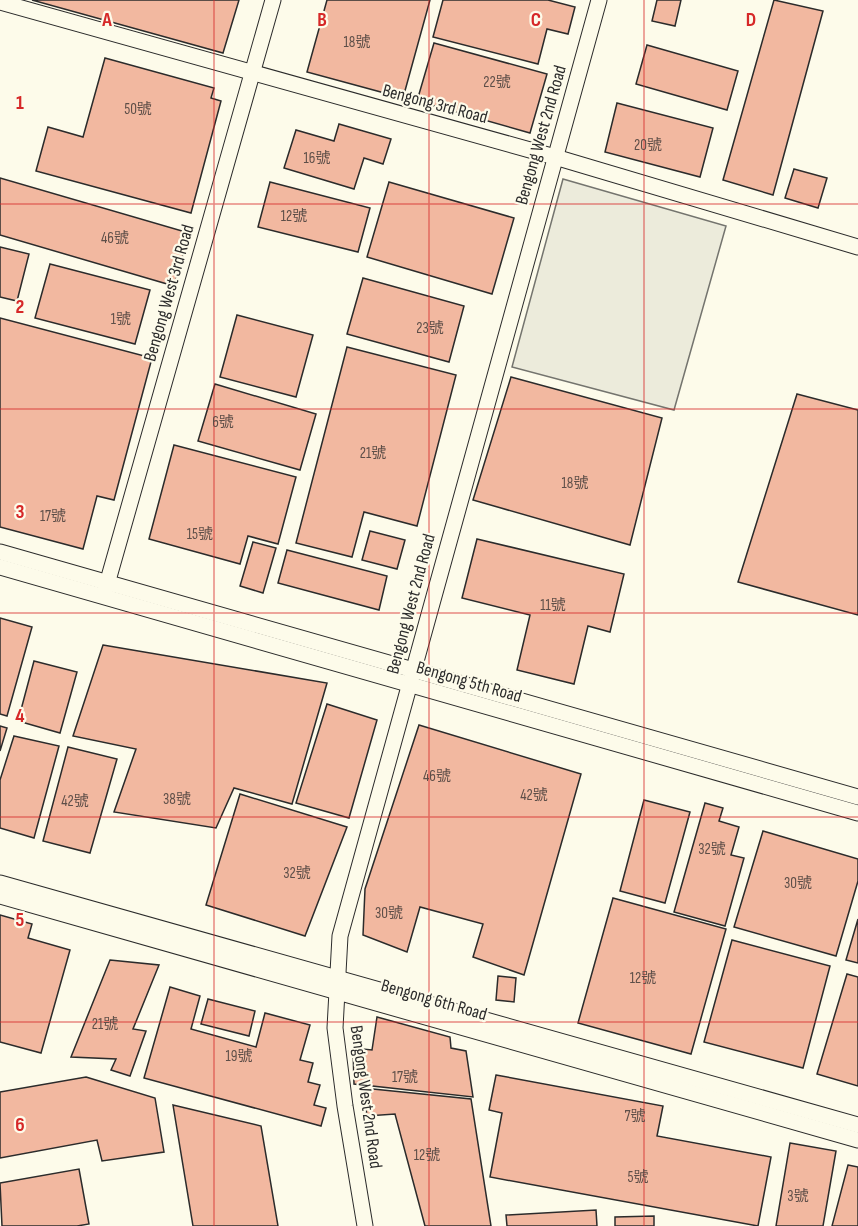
<svg xmlns="http://www.w3.org/2000/svg" width="858" height="1226" viewBox="0 0 858 1226" font-family="'Sofia Sans Condensed','Noto Sans TC',sans-serif">
  <style>
    .green { fill: #ecebdb; stroke: #74746e; stroke-width: 1.5 }
    .building { fill: #f2b8a0; stroke: #2b2b2b; stroke-width: 1.5 }
    .lines { fill: none; stroke-linecap: round; stroke-linejoin: round }
    .minor-casing { stroke: #2b2b2b; stroke-width: 17 }
    .minor { stroke: #fdfbea; stroke-width: 15 }
    .grid { fill: none; stroke: #d62828; stroke-width: 1.5; stroke-opacity: 0.55 }
    .labels { text-anchor: middle; dominant-baseline: central; stroke-width: 4.5; stroke-linejoin: round; paint-order: stroke }
    .number-label { font-size: 15px; fill: #5d4e48 }
    .street-label { font-size: 18px; fill: #2b2b2b; stroke: #fdfbea }
    .grid-label { font-size: 20px; text-anchor: middle; font-weight: bold; fill: #d62828; stroke: #fdfbea; stroke-width: 4.5; stroke-linejoin: round; paint-order: stroke }
  </style>
  <rect width="100%" height="100%" fill="#fdfbea"/>
  <path class="green" d="M563,179L726,226L674,410L512,367Z"/>
  <g class="building">
    <path d="M32,0H239L223,53Z"/>
    <path d="M327,0H430L403,98L307,72Z"/>
    <path d="M443,0H548L575,7L568,34L547,29L538,64L433,37Z"/>
    <path d="M657,0H681L675,26L652,21Z"/>
    <path d="M774,0L823,11L773,195L723,180Z"/>
    <path d="M434,43L547,74L530,133L417,101Z"/>
    <path d="M647,45L738,71L727,110L636,84Z"/>
    <path d="M105,58L214,88L211,98L221,101L191,213L36,171L48,127L83,137Z"/>
    <path d="M617,103L713,128L700,177L605,152Z"/>
    <path d="M339,124L391,139L383,164L364,158L354,189L284,168L296,130L334,141Z"/>
    <path d="M794,169L827,178L818,208L785,198Z"/>
    <path d="M0,178L189,233L174,286L0,235Z"/>
    <path d="M270,182L370,208L358,252L258,227Z"/>
    <path d="M389,182L514,218L492,294L367,257Z"/>
    <path d="M0,247L29,254L17,301L0,297Z"/>
    <path d="M50,264L150,290L135,344L35,318Z"/>
    <path d="M363,278L464,306L449,362L347,334Z"/>
    <path d="M237,315L313,335L296,397L220,377Z"/>
    <path d="M0,318L152,358L114,500L97,496L83,549L0,527Z"/>
    <path d="M347,347L456,375L417,526L364,512L352,557L296,543Z"/>
    <path d="M511,377L662,418L630,545L473,500Z"/>
    <path d="M215,384L316,414L300,470L198,441Z"/>
    <path d="M797,394L858,410V615L738,582Z"/>
    <path d="M174,445L296,477L278,544L248,536L240,564L149,539Z"/>
    <path d="M370,531L405,540L397,569L362,560Z"/>
    <path d="M477,539L624,574L610,632L588,626L574,684L517,670L530,615L462,598Z"/>
    <path d="M253,542L276,548L263,593L240,586Z"/>
    <path d="M287,550L387,576L379,610L278,583Z"/>
    <path d="M0,618L32,627L7,716L0,714Z"/>
    <path d="M103,645L327,683L292,804L234,788L216,828L114,812L136,749L73,736Z"/>
    <path d="M34,661L77,672L60,733L18,721Z"/>
    <path d="M327,704L377,720L349,818L296,803Z"/>
    <path d="M419,725L581,774L524,975L473,957L483,924L420,907L407,952L363,935L365,889Z"/>
    <path d="M0,726L7,728L0,751Z"/>
    <path d="M14,736L59,746L34,838L0,828V780Z"/>
    <path d="M68,747L117,759L90,853L43,841Z"/>
    <path d="M240,794L347,827L305,936L206,905Z"/>
    <path d="M644,800L690,812L665,903L620,891Z"/>
    <path d="M705,803L723,808L719,821L739,827L731,855L744,858L725,926L674,912Z"/>
    <path d="M763,831L858,859V881L836,956L734,927Z"/>
    <path d="M613,898L726,929L691,1054L578,1023Z"/>
    <path d="M0,915L32,924L28,938L70,950L41,1053L0,1042Z"/>
    <path d="M858,919V963L846,960Z"/>
    <path d="M732,940L830,966L803,1068L704,1042Z"/>
    <path d="M110,960L159,965L133,1029L146,1031L130,1076L111,1070L116,1059L71,1057Z"/>
    <path d="M847,974L858,977V1086L817,1074Z"/>
    <path d="M498,976L516,978L514,1002L496,1000Z"/>
    <path d="M170,987L200,996L191,1029L256,1047L265,1013L310,1025L300,1060L313,1063L308,1082L320,1085L314,1105L326,1108L321,1126L144,1078Z"/>
    <path d="M208,999L255,1011L249,1036L201,1024Z"/>
    <path d="M377,1017L450,1037L451,1048L466,1051L473,1097L354,1084L353,1048L372,1050Z"/>
    <path d="M496,1075L663,1106L657,1136L771,1157L758,1226L490,1177L502,1113L489,1110Z"/>
    <path d="M86,1077L155,1098L164,1152L102,1161L97,1140L0,1158V1092Z"/>
    <path d="M363,1088L471,1099L491,1226H425L395,1114L367,1116Z"/>
    <path d="M173,1105L261,1126L278,1226H193Z"/>
    <path d="M790,1143L836,1151L823,1226H776Z"/>
    <path d="M848,1165L858,1167V1226H832Z"/>
    <path d="M79,1169L89,1224L77,1226H2L0,1183Z"/>
    <path d="M596,1210L597,1226H507L506,1215Z"/>
    <path d="M654,1216V1226H615V1217Z"/>
  </g>
  <g class="lines">
    <g class="minor-casing">
      <g id="minor">
        <path d="M0,2L555,157L858,247"/>
        <path d="M0,552L858,797"/>
        <path d="M0,567L858,813"/>
        <path d="M105,591L273,0"/>
        <path d="M0,883L858,1125"/>
        <path d="M0,896L858,1140"/>
        <path d="M365,1226L345,1106L335,1028L340,936L599,0"/>
      </g>
    </g>
    <use href="#minor" class="minor"/>
  </g>
  <path class="grid" d="M214,0V1226M429,0V1226M644,0V1226M0,204H858M0,409H858M0,613H858M0,817H858M0,1022H858"/>
  <g class="labels">
    <g class="number-label">
      <text x="357" y="42">18號</text>
      <text x="497" y="82">22號</text>
      <text x="138" y="109">50號</text>
      <text x="648" y="145">20號</text>
      <text x="317" y="158">16號</text>
      <text x="294" y="216">12號</text>
      <text x="115" y="238">46號</text>
      <text x="121" y="319">1號</text>
      <text x="430" y="328">23號</text>
      <text x="223" y="422">6號</text>
      <text x="373" y="453">21號</text>
      <text x="575" y="483">18號</text>
      <text x="53" y="516">17號</text>
      <text x="200" y="534">15號</text>
      <text x="553" y="605">11號</text>
      <text x="437" y="776">46號</text>
      <text x="534" y="795">42號</text>
      <text x="177" y="799">38號</text>
      <text x="75" y="801">42號</text>
      <text x="712" y="849">32號</text>
      <text x="297" y="873">32號</text>
      <text x="798" y="883">30號</text>
      <text x="389" y="913">30號</text>
      <text x="643" y="978">12號</text>
      <text x="105" y="1024">21號</text>
      <text x="239" y="1056">19號</text>
      <text x="405" y="1077">17號</text>
      <text x="635" y="1116">7號</text>
      <text x="427" y="1155">12號</text>
      <text x="638" y="1177">5號</text>
      <text x="798" y="1196">3號</text>
    </g>
    <g class="street-label">
      <text transform="translate(435 104) rotate(15)">Bengong 3rd Road</text>
      <text transform="translate(541 135) rotate(-74)">Bengong West 2nd Road</text>
      <text transform="translate(169 293) rotate(-74)">Bengong West 3rd Road</text>
      <text transform="translate(411 604) rotate(-75)">Bengong West 2nd Road</text>
      <text transform="translate(469 682) rotate(16)">Bengong 5th Road</text>
      <text transform="translate(434 1000) rotate(16)">Bengong 6th Road</text>
      <text transform="translate(366 1097) rotate(82)">Bengong West 2nd Road</text>
    </g>
  </g>
  <g class="grid-label">
    <text x="107" y="26">A</text>
    <text x="322" y="26">B</text>
    <text x="536" y="26">C</text>
    <text x="751" y="26">D</text>
    <text x="20" y="109">1</text>
    <text x="20" y="313">2</text>
    <text x="20" y="518">3</text>
    <text x="20" y="722">4</text>
    <text x="20" y="926">5</text>
    <text x="20" y="1131">6</text>
  </g>
</svg>
